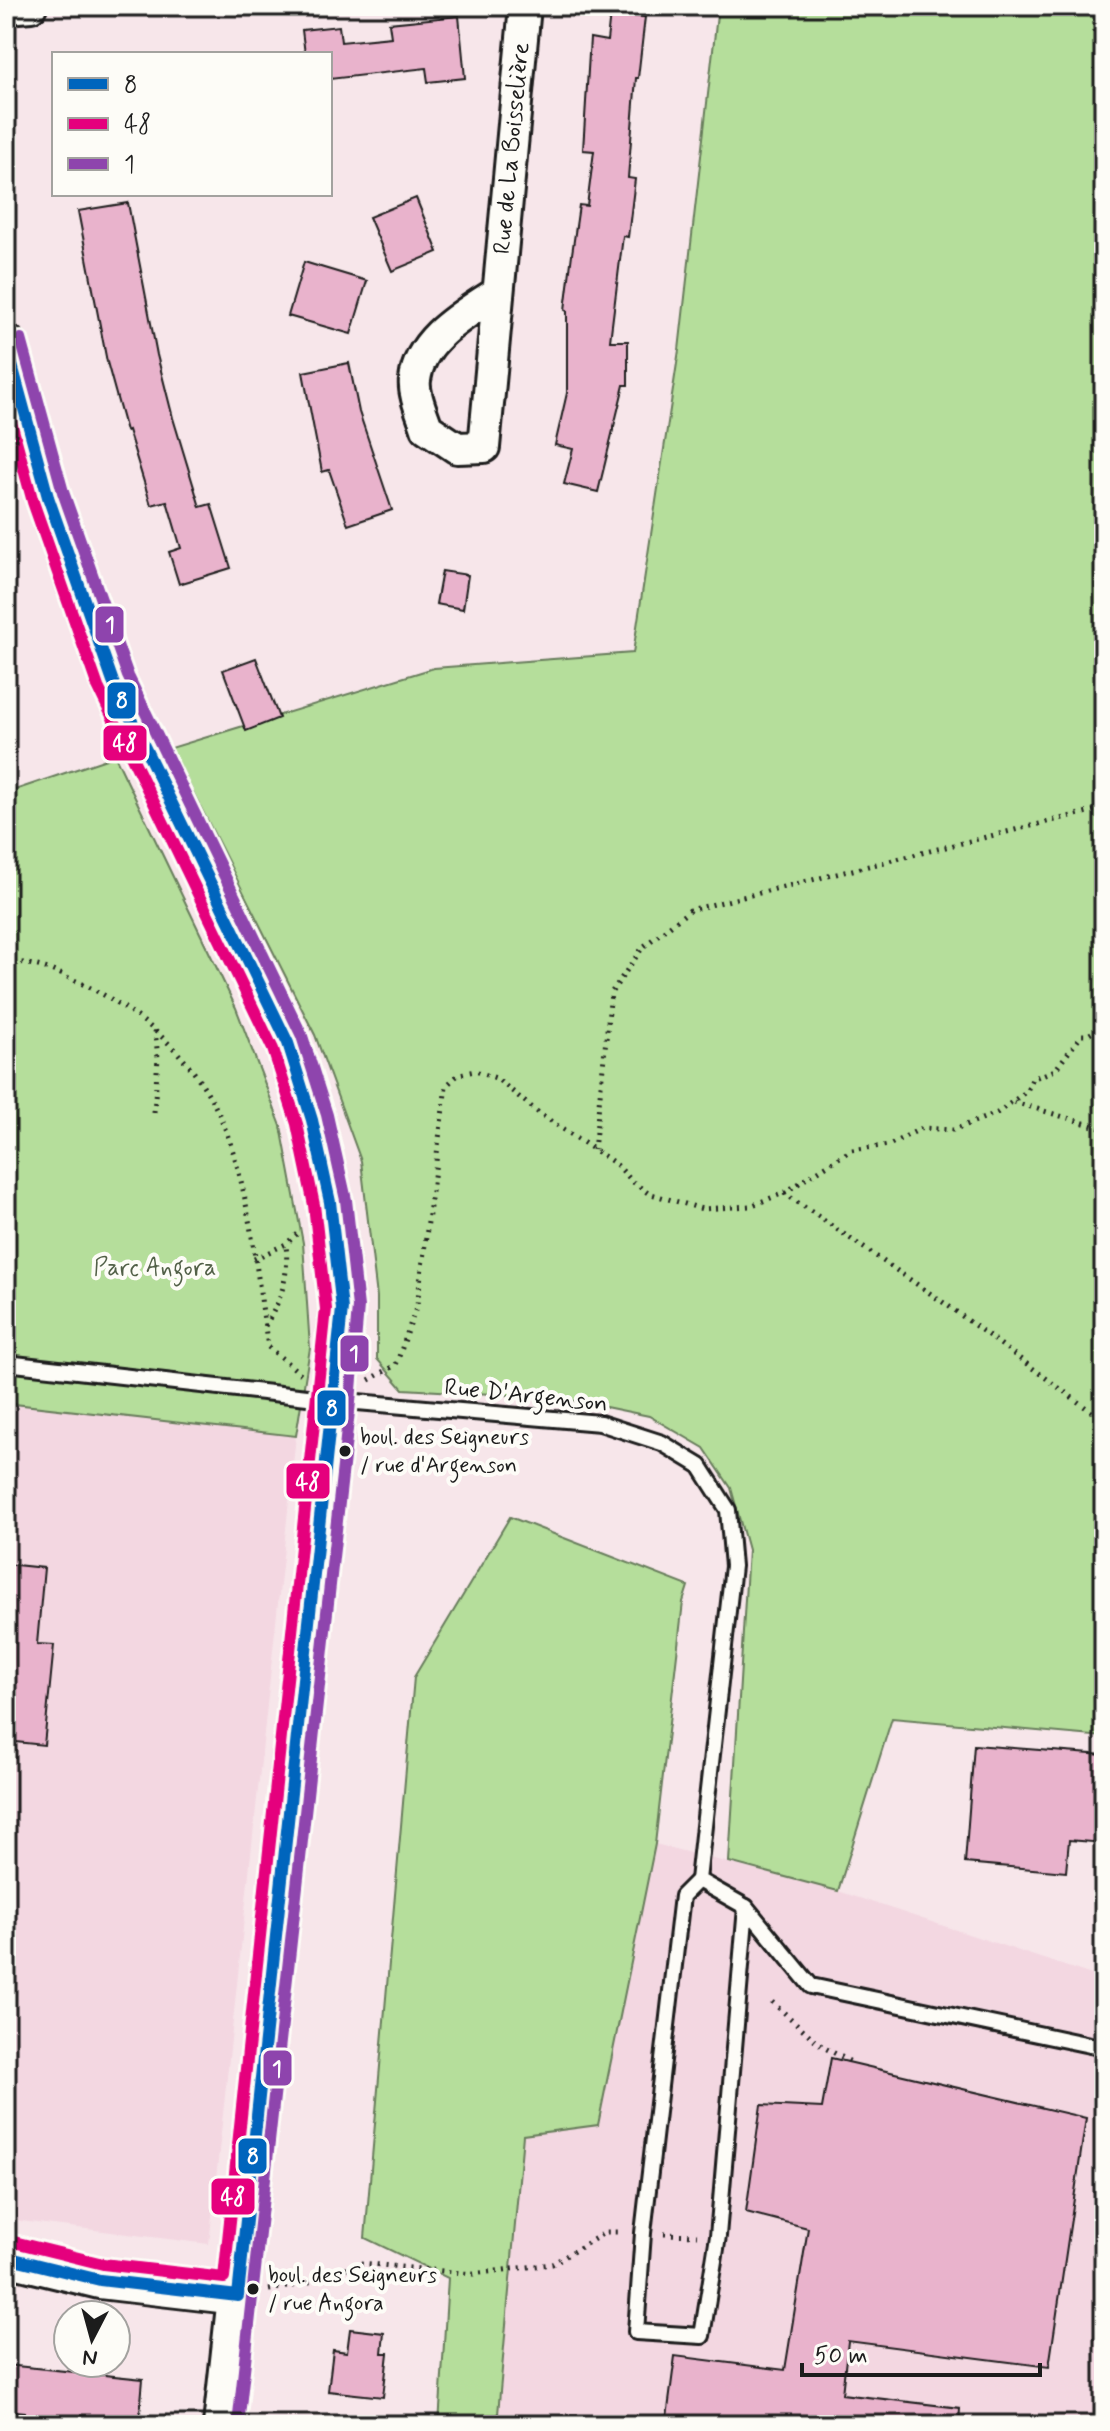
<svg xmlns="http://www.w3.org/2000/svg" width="1110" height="2431" viewBox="0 0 1110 2431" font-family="Mynerve,sans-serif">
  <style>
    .built { fill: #f3d7e1 }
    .green { fill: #b5de9b; stroke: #687d5c; stroke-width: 2 }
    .building { fill: #e9b3cc; stroke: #1c1c1c; stroke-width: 2 }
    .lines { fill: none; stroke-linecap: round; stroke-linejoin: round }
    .service-casing { stroke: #1c1c1c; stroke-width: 20 }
    .minor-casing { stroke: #1c1c1c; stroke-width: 36 }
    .tertiary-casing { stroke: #1c1c1c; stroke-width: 42 }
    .path { stroke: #1c1c1c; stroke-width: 5; stroke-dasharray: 2 6; stroke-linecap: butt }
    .service { stroke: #fdfcf7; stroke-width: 14 }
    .minor { stroke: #fdfcf7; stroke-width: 30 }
    .tertiary { stroke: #fdfcf7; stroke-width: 36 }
    .bus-1-casing { stroke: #fdfcf7; stroke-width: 18 }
    .bus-2-casing { stroke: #fdfcf7; stroke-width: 18 }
    .bus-3-casing { stroke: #fdfcf7; stroke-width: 18 }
    .bus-1 { stroke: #0065bd; stroke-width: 12 }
    .bus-2 { stroke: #e5007d; stroke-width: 12 }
    .bus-3 { stroke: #8e44ad; stroke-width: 12 }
    .bus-dot { fill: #1c1c1c; stroke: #fdfcf7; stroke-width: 3 }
    .labels { text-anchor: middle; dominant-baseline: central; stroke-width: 8; stroke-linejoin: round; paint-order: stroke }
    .bus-label { font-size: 22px; fill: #1c1c1c; stroke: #fdfcf7; text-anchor: start }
    .street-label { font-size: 24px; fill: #1c1c1c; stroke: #fdfcf7 }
    .park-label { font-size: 24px; fill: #526048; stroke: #fdfcf7 }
    .line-badge { stroke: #fdfcf7; stroke-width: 3 }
    .badge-label { font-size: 22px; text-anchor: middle; font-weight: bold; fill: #fff }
  </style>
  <rect width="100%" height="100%" fill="#f7e6ea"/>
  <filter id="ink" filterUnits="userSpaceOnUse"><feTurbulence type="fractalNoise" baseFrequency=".0125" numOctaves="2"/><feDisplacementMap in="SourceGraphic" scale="16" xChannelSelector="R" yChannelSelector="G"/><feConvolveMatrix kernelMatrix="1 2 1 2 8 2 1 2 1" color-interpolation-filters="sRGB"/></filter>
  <g filter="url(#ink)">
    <g class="built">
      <path d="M6,1403L296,1436L209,2244L21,2221L6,2215Z"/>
      <path d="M655,1844L838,1891L1104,1979V2425H497L523,2135L598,2125Z"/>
    </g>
    <g class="green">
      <path d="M718,6H1104V1737L892,1718L838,1891L729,1862L748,1550L731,1488L704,1448L649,1416L562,1398L403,1389L377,1359V1297L361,1161L315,1035L171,748L434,668L633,653L679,350Z"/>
      <path d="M115,756L236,1008L281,1126L303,1243L310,1348L296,1436L6,1403V793Z"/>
      <path d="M510,1517L688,1586L683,1602L655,1844L598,2125L523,2135L497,2425H439L448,2278L365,2238L414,1677Z"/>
    </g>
    <g class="building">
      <path d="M610,13L645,17L638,78H636L628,178L635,179L628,237L623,236L610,341H628V385H624L598,492L564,484L573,449L555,445L567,393V311L565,310L572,254L579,205L587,206L594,151L583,150L590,38L607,41Z"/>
      <path d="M459,16L465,78L428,82L426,68L330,79V54H305L302,30L339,26L341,42L391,37L389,23Z"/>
      <path d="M416,198L438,252L392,271L369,217Z"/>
      <path d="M128,203L157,355L173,418L200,507L211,504L231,568L179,584L169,552L181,548L167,501L151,505L128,430L126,431L107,362L78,211Z"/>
      <path d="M304,262L367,281L351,334L288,316Z"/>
      <path d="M349,363L359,412L392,510L348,525L329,470L322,472L303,372Z"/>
      <path d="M442,571L468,575L463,609L436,604Z"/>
      <path d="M256,658L279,718L246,731L223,670Z"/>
      <path d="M6,1564L44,1568L37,1644L54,1645L44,1745L6,1741Z"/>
      <path d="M974,1745L1104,1755V1843L1069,1840L1066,1872L965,1863Z"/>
      <path d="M831,2058L1086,2118L1049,2367L848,2341L842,2394L960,2408L959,2425H666L675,2356L785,2370L808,2228L746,2212L761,2105L822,2108Z"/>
      <path d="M350,2329L384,2333L382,2353H388L383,2397L328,2391L333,2350L347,2352Z"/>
      <path d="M6,2365L143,2379L139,2425H94V2420L25,2415V2412L6,2410Z"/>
    </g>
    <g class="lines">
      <g class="service-casing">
        <g id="service">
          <path d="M6,1363L334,1400L600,1423L662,1443L700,1466L728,1510L733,1566L698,1880L746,1907L811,1986L1104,2048"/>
          <path d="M698,1880L682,1896L643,2233L636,2332L702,2336L718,2236L746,1907"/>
        </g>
      </g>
      <g class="minor-casing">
        <g id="minor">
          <path d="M6,8L31,6"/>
          <path id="s1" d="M498,292C466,314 420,337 415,380C413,394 423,415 427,428L457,448L484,447L525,6"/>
        </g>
      </g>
      <g class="tertiary-casing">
        <g id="tertiary">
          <path d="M6,343L48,497L113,682L288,1043L312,1120L330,1202L342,1309L334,1400L222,2425"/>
          <path d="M6,2257L100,2280L238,2296"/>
        </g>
      </g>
      <g class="path">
        <path d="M6,959C21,963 39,965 53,971C127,1000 194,1050 224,1126C250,1191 257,1278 268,1347L301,1374"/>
        <path d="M1014,1102L1104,1129"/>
        <path d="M154,1112L158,1058L155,1030"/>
        <path d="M594,1150L611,993L643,947L690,910L1104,808"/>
        <path d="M784,1193L947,1305L1104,1421"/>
        <path d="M254,1259L286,1244L301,1230"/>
        <path d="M265,1326C282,1299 289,1276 286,1244"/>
        <path d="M369,1380L396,1365L417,1305L446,1086L459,1074L475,1071L496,1078L540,1114L616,1164L633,1182L648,1193L702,1209L750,1206L784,1193L851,1150L889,1145L922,1128L953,1130L997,1113L1027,1091L1032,1079L1055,1070L1082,1035H1088L1104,1025"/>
        <path d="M772,2002L823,2047L853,2063"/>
        <path d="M664,2234L697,2235"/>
        <path d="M269,2290L304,2284L360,2263L473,2274L552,2264L606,2232H622"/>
      </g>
      <use href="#service" class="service"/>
      <use href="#minor" class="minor"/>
      <use href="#tertiary" class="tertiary"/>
      <g class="bus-1-casing">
        <path id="bus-1" d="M6,343L48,497L113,682L288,1043L312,1120L330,1202L342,1309L238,2296L100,2280L6,2257"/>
      </g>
      <g class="bus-2-casing">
        <path id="bus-2" d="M6,404L33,502L98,687L273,1049L297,1124L314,1205L326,1309L224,2278L103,2264L10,2241"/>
      </g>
      <g class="bus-3-casing">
        <path id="bus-3" d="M21,339L63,492L128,676L302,1036L327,1115L346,1200L358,1307L350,1402L238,2425"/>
      </g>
      <use href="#bus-1" class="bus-1"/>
      <use href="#bus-2" class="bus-2"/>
      <use href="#bus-3" class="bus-3"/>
    </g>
  </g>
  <g class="bus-dot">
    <circle cx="345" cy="1451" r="7"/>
    <circle cx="253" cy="2289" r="7"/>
  </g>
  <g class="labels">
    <g class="bus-label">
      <text x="360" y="1438">boul. des Seigneurs<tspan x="360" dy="28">/ rue d'Argenson</tspan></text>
      <text x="268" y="2276">boul. des Seigneurs<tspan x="268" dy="28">/ rue Angora</tspan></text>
    </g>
    <g class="street-label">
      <text stroke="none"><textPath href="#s1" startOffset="538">Rue de La Boisselière</textPath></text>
      <text transform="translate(526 1396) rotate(6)">Rue D'Argenson</text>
    </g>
    <g class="park-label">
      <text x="155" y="1268">Parc Angora</text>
    </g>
  </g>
  <g class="line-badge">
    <rect x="94" y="605" width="31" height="39" rx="8" fill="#8e44ad"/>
    <rect x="106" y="681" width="31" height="39" rx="8" fill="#0065bd"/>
    <rect x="102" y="724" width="46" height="38" rx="8" fill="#e5007d"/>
    <rect x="339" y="1334" width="31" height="39" rx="8" fill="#8e44ad"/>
    <rect x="316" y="1389" width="31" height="38" rx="8" fill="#0065bd"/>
    <rect x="285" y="1462" width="46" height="38" rx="8" fill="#e5007d"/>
    <rect x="262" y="2049" width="31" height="38" rx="8" fill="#8e44ad"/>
    <rect x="237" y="2137" width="31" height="38" rx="8" fill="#0065bd"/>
    <rect x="210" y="2177" width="46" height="39" rx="8" fill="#e5007d"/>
  </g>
  <g class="badge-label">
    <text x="110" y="632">1</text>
    <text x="122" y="708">8</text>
    <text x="125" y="750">48</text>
    <text x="354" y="1361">1</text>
    <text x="332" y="1416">8</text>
    <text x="308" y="1489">48</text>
    <text x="277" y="2076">1</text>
    <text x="253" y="2164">8</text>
    <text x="233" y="2204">48</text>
  </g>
  <rect width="1110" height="2431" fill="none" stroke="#fdfcf7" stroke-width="32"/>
  <rect x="16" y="16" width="1078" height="2399" fill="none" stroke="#1c1c1c" stroke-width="3" filter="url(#ink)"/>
  <rect x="52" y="52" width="280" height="144" fill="#fdfcf7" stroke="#a3a29f" stroke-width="2"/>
  <rect x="68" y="78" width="40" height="12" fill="#0065bd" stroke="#a3a29f" stroke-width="2"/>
  <text x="124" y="92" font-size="24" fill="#1c1c1c">8</text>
  <rect x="68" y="118" width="40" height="12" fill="#e5007d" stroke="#a3a29f" stroke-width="2"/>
  <text x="124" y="132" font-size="24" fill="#1c1c1c">48</text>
  <rect x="68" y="158" width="40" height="12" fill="#8e44ad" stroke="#a3a29f" stroke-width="2"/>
  <text x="124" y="172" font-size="24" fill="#1c1c1c">1</text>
  <g transform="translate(92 2339) rotate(186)"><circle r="38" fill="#fdfcf7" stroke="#a3a29f" stroke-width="2"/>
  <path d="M0-6L14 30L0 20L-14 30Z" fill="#1c1c1c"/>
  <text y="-12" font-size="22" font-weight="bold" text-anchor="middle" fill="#1c1c1c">N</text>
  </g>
  <path d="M802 2363v12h238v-12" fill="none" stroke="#1c1c1c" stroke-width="4"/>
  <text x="814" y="2363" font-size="24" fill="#1c1c1c" stroke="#fdfcf7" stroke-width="6" paint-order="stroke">50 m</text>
</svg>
